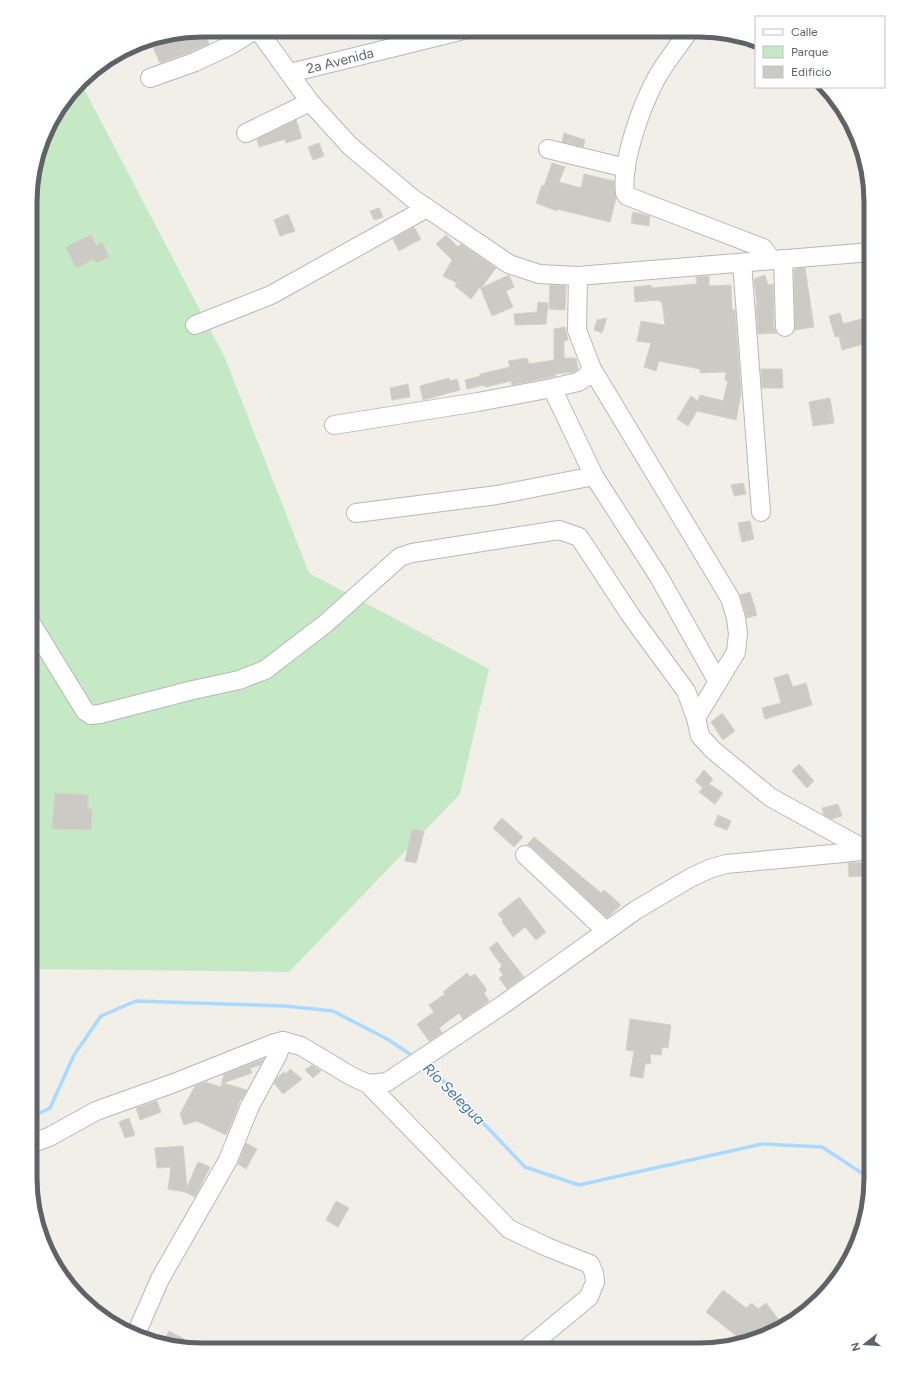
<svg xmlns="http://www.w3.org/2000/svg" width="901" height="1380" viewBox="0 0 901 1380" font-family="Figtree,sans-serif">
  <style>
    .green { fill: #c5e8c5 }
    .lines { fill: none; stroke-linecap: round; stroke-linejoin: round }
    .stream { stroke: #aadaff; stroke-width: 3.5 }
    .building { fill: #cccac5; stroke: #d6d1c6 }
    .minor-casing { stroke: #b5b8bc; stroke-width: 20 }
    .minor { stroke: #fff; stroke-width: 18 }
    .labels { text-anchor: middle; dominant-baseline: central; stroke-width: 3; stroke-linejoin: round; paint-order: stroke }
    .street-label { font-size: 14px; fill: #5f6368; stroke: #fff }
    .water-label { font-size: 15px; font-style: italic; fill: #4174aa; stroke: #fff }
    .rim { fill: none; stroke: #5f6368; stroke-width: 5 }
  </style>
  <rect width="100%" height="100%" fill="#f1efe8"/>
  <path class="green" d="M81,83L225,358L309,573L489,669L460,794L289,972L30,969L31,180L48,126Z"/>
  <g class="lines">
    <g class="stream">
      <path d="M424,1064L429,1066L525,1167L579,1185L762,1144L822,1147L871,1179"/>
      <path d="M30,1118L50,1108L74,1055L101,1016L136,1001L285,1006L333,1011L389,1040L414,1057"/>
    </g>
  </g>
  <g class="building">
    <path d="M205,30L209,44L191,52L160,63L150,40Z"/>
    <path d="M296,120L302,138L286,143L285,139L259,147L257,139Z"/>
    <path d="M564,133L585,140L583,147L562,142Z"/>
    <path d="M319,143L324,156L313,160L308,147Z"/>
    <path d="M552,163L565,167L559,182L581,188L584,174L614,181L616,198L610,222L557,209V211L536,203L542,185L544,186Z"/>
    <path d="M379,208L383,217L374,220L370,211Z"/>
    <path d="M633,212L650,216L649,226L631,223Z"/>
    <path d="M288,214L295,231L280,236L274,220Z"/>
    <path d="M414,227L421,239L399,251L393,239Z"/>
    <path d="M91,235L96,245L102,242L109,257L96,263L94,259L76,268L66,247Z"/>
    <path d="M446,235L458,247L461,244L496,268L481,288L509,275L514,287L506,291L513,307L492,316L480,287L471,299L455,286L457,283L443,276L452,260L436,244Z"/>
    <path d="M799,268H805L814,327L795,330L794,270Z"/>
    <path d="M765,275L768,285L773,284L774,327L777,333L758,334L756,304H757L754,279Z"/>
    <path d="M709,276V286L731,285L732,310H735L741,393L736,420L697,411L688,426L677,419L691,396L698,401L700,395L723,401L728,381L725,380L726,372L700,373V369L659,361L656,371L644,367L651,343L637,341L641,321L665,325L662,302H660V300L635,302L634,287L651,285V288L697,284L696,277Z"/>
    <path d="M550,285L566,286L565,310L549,309Z"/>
    <path d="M538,302L548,303L546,324L515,325L514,314L537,312Z"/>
    <path d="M840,313L843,324L861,319L867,343L842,350L839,336L835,337L829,316Z"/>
    <path d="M607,318L602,333L594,330L597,320Z"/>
    <path d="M565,327L568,340L564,341V358H576L578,370L574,372L555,374L556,376L512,385L511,381L485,387L484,385L467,389L465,380L480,376V374L510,367L508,361L527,358L529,364L554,360V329Z"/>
    <path d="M761,369H782L783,388H762Z"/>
    <path d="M449,378L450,381L457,379L460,390L423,400L420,386Z"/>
    <path d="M408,384L410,397L392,400L390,388Z"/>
    <path d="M830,398L834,423L813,426L809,402Z"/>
    <path d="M743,483L746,494L734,496L731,485Z"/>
    <path d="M750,521L754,539L742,542L738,523Z"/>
    <path d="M750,592L757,615L747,618L740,595Z"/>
    <path d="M788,674L793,687L806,683L812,705L765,719L762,708L781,703L774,678Z"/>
    <path d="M722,713L735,731L723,740L711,722Z"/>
    <path d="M799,764L814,781L807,788L792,771Z"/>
    <path d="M704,770L713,779L709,784L723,793L715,804L699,792L703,788L695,781Z"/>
    <path d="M55,793L88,795V809H92L91,830L52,829Z"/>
    <path d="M838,804L842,816L832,819L824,815L822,808Z"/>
    <path d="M718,815L731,821L727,830L714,825Z"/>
    <path d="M502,818L523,837L514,847L493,828Z"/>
    <path d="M412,829L424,832L416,863L405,861Z"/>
    <path d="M534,837L601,893L604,890L621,905L607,918L532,847L527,845Z"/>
    <path d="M871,862V875L849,877L848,863Z"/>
    <path d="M519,897L546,932L536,940L525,927L513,937L502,922L503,920L498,914Z"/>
    <path d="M497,942L524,977L507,989L499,978L503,975L499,969L502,966L489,948Z"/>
    <path d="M467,973L470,977L475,974L487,990L484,993L489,1001L463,1019L459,1013L439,1028L442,1033L429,1041L417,1024L434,1012L429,1005L445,994L443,992Z"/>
    <path d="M630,1019L671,1025L668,1048L662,1047L661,1055L650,1054L651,1063L645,1064L643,1078L630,1076L634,1051L626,1050Z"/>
    <path d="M264,1059L260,1065L250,1068L252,1073L223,1083L247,1090L241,1100H240L235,1115L226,1135L197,1121L184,1125L180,1114L195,1086L206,1082L221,1087L224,1074Z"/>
    <path d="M312,1065L321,1071L313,1078L305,1070Z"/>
    <path d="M290,1069L302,1079L283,1094L274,1083L277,1078L284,1072L286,1074Z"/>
    <path d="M157,1101L161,1112L140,1120L136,1108Z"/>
    <path d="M129,1118L135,1135L125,1138L119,1122Z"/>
    <path d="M246,1143L257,1149L246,1169L238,1164Z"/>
    <path d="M183,1146L187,1187L198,1162L210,1167L195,1197L185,1192L168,1189L171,1167L157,1168L155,1148Z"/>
    <path d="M336,1201L349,1208L338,1227L326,1220Z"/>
    <path d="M723,1290L746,1308L752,1303L758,1309L766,1303L783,1325L766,1336L743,1341L706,1312Z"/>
    <path d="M169,1331L184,1339L179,1348L162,1344Z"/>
  </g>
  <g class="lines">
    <g class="minor-casing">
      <g id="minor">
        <path d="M258,30L310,102L350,146L412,198L509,264L539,274L578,276L871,252"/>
        <path d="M689,31C678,47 665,62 656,79C641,107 621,162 625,193L627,196L763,248L772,260"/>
        <path d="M290,73L460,31"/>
        <path d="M150,78L195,62L229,46L255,30"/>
        <path d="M246,133L310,102"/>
        <path d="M548,149L626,168"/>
        <path d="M783,259L785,327"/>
        <path d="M742,263L761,512"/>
        <path d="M578,276L577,330L592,369L730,598L736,618L738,634L736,652L696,718L700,736L713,750L770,797L866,850"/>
        <path d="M195,325L271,295L427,208"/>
        <path d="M552,388L594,476L659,577L718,682"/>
        <path d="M334,425L478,402L552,388L578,382L586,377L592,369"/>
        <path d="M356,513L497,495L594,476"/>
        <path d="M31,623L85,711L91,715L100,714L193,690L239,680L265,670L325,624L400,557L412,553L559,530L579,537L585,546L631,616L686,691L696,718"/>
        <path d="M525,855L606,931"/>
        <path d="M368,1084L509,1229L547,1247L590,1264L594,1273L595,1282L589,1297L525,1350"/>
        <path d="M30,1144L49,1137L96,1111L174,1083L272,1044L283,1041"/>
        <path d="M135,1336L160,1279L228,1160L250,1106L277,1056L283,1041L301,1046L351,1076L368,1084L387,1082L504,1004L636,910L690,878L709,869L726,864L843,853L866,850L871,848"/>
      </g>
    </g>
    <use href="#minor" class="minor"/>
  </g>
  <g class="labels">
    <g class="street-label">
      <text transform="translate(340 61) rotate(-14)">2a Avenida</text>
    </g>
    <g class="water-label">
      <text transform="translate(454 1094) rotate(45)">Río Selegua</text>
    </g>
  </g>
  <path d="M0 0H901V1380H0ZM202 37H699A165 165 0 0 1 864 202V1178A165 165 0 0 1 699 1343H202A165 165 0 0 1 37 1178V202A165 165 0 0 1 202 37Z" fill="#fff" fill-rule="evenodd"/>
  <path class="rim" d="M202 37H699A165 165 0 0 1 864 202V1178A165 165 0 0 1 699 1343H202A165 165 0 0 1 37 1178V202A165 165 0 0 1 202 37Z"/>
  <rect x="755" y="16" width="130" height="72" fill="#ffffff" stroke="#bfc1c3"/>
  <rect x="763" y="29" width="20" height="6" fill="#ffffff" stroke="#bfc1c3"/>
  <text x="791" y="36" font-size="12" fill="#5f6368">Calle</text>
  <rect x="763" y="46" width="20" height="12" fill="#c5e8c5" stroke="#bfc1c3"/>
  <text x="791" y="56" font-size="12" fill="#5f6368">Parque</text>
  <rect x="763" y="66" width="20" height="12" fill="#cccac5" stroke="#bfc1c3"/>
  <text x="791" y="76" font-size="12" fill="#5f6368">Edificio</text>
  <g transform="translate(865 1344) rotate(253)" stroke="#ffffff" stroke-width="3" paint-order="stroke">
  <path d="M0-3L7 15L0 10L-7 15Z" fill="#5f6368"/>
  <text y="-6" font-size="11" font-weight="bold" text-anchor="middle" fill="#5f6368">N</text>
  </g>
</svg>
